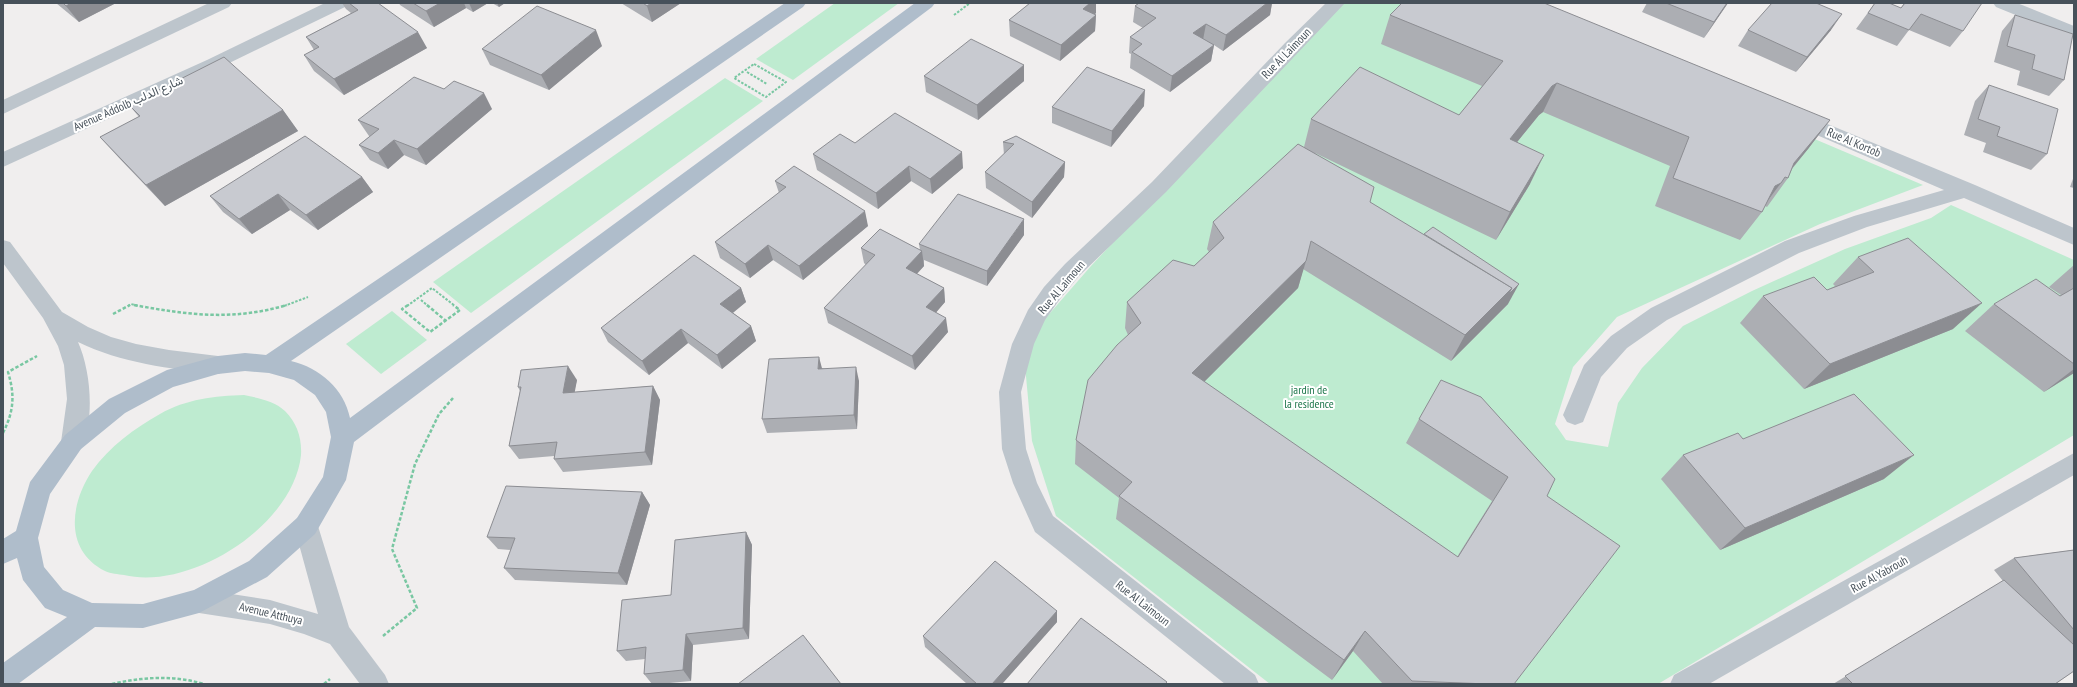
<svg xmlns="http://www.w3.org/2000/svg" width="2077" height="687" viewBox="0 0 2077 687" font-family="'PT Sans Narrow',Vazirmatn,sans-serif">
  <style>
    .green { fill: #beebd0 }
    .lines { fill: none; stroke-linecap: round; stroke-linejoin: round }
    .path-far1 { stroke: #79c7a2; stroke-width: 2; stroke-dasharray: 2.5 1.5; stroke-linecap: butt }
    .path { stroke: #79c7a2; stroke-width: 2.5; stroke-dasharray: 3.5 2; stroke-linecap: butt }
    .minor { fill: #bdc5cc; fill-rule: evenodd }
    .tertiary { fill: #bdc5cc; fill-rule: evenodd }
    .primary { fill: #afbdcb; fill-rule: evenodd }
    .wall { fill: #acaeb3 }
    .shaded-wall { fill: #8c8d92 }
    .building { fill: #c8cad0; stroke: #8c8d92 }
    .labels { text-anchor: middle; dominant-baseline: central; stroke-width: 4; stroke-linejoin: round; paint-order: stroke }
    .street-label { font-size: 12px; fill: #47515a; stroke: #fff }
    .park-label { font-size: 12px; fill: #1d764b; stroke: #fff }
  </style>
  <rect width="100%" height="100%" fill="#f0eeee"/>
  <g class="green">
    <path d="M835,3H899L793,80L756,59Z"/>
    <path d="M1337,3H1494L1923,185L1820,224L1617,317L1573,367L1555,424L1566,440L1608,447L1618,403L1642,368L1683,326L1752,291L1845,249L1931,218L1951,205L2074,260V435L1658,684H1270L1056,516L1032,441L1023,344L1091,266Z"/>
    <path d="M725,78L763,101L471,313L433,282Z"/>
    <path d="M392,311L427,340L381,374L346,344Z"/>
    <path d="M244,395C258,398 275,401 285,411C297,423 302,438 301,455C294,525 191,591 124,575C118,574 111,574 105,571C64,550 70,504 92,471C109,447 135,428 160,414C186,399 215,396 244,395Z"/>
  </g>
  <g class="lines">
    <g class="path-far1">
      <path d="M954,15L970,3"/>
      <path d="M754,64L786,82L766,97L734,78Z"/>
      <path d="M747,72L767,84"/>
      <path d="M421,300L428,306"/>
      <path d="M128,306L131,304L139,306"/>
      <path d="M284,306L308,297"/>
      <path d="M407,306L432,288L455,306"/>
    </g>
    <g class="path">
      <path d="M134,305C188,315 233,321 287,305"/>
      <path d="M408,305L402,309L430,332L460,310L453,305"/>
      <path d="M427,305L446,321"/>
      <path d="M113,314L130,305"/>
      <path d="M3,433C14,411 15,395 8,372L37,356"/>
      <path d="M383,636L417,608L392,549L415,464L439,414L453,398"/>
      <path d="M112,684C142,677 174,675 204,684"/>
      <path d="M324,684L330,679"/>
    </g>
    <g class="minor">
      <path d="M209,3H232L229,7L3,114V100Z"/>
      <path d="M325,3H348L345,7L219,68L3,167V152L207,60Z"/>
      <path d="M1326,3H1345L1166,192L1079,276L1060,299L1045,320L1034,344L1021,392L1026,449L1037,483L1053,516L1255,675L1259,684H1225L1035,532L1013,483L1002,449L999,392L1012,344L1028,310L1044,287L1065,264L1152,182L1285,43Z"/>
      <path d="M1993,3H2017L2074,26V39L1996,7Z"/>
      <path d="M1796,111L1975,185L2074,228V245L1964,198L1867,227L1799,253L1667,320L1627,348L1601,377L1583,422L1575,425L1567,422L1563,415L1584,365L1611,336L1651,308L1785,241L1854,216L1944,190L1789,123L1787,118L1789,113Z"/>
      <path d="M2074,453V475L1709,684H1670L1674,675Z"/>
      <path d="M306,515L315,518L318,526L349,627L385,675L389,684H360L330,644L304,634L270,624L199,613L190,610L186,601L190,592L199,589L270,600L318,614L294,526L297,518Z"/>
    </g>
    <path class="tertiary" d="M3,240L10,242L62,312L88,327L111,337L136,344L169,350L218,356L226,359L229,365L226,371L218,374C170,369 121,363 78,342C91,371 95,420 81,449L73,452L65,449L61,442L67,399L64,365L58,346L43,318L3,263Z"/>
    <path class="primary" d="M785,3H806L803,7L291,361C320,368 344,389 350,418L915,3H935L932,7L354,442L346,480L315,534L267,577L199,613L143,628L95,627L18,684H3V663L67,617L45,608L23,580L17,558L3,564V539L16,531L30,482L65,435L109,399L167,370L218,356L245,353L266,355ZM245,371L269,373L294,380L315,395L326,412L331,437L323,477L297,518L249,561L194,590L143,604L92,603L63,590L44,567L38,538L50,494L81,449L125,413L173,387L218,374Z"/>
  </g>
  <g class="wall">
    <path d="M56,3H116L79,22Z"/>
    <path d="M342,3H378L427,48L344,95L314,71L304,55L314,50L306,37L351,13L346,9Z"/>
    <path d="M399,3H488L473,12L466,8L434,27L400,5Z"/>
    <path d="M492,3H505L499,7Z"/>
    <path d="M621,3H681L652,22Z"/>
    <path d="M1030,3H1096V13L1095,14L1096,15L1095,31L1060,61L1010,36L1009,20Z"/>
    <path d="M1139,3H1272L1270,15L1223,51L1214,45L1211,61L1170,92L1130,68L1131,54L1129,53L1130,37L1143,28L1133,22L1135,6Z"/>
    <path d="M1647,3H1728L1704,38L1642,12Z"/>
    <path d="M1875,3L1901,8L1904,3L1963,31L1950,47L1909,30L1897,46L1856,29Z"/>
    <path d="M1390,15L1830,120L1808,149L1792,169L1788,178L1767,207L1765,206L1762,212L1740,240L1655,206L1670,166L1543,112L1539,115L1517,142L1530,184L1496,240L1315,153L1370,202L1508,304L1451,361L1303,269L1298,288L1204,382L1457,557L1492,501L1406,443L1419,419L1547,496L1514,684H1383L1353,651L1332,680L1116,519L1119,498L1075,464L1076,440L1128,335L1125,328L1127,302L1194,266L1209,252L1207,249L1213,222L1304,147L1311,119L1459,115L1482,86L1381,44Z"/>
    <path d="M2015,15L2064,80L2049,96L2017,85L2020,71L1994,62L2002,31Z"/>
    <path d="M1748,30H1831L1796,72L1738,46Z"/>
    <path d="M602,46L549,90L490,65L482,49Z"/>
    <path d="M1024,65V81L978,120L926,92L924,76Z"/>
    <path d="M1989,85L2047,154L2031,170L1983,152L1986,143L1964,135L1975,101Z"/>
    <path d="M444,89L492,109L426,165L404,155L388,169L370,160L359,145L370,136H369L358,120Z"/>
    <path d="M129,105L283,110L298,131L165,206L119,158L100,137L139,117Z"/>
    <path d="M1144,106L1111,147L1052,123V107Z"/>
    <path d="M1016,136L1065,162L1064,177L1032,218L986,188L985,172L1004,155L1003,142Z"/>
    <path d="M855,143L963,168L932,194L911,181L878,209L817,170L813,154Z"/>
    <path d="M2074,176V188L2070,187Z"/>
    <path d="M362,177L373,192L318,230L290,210L252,234L223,212L210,196Z"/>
    <path d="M775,181L868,226L803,280L773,260L750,278L720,258L715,242L779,193Z"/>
    <path d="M1024,235L987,286L924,260V266L917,274L944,288L945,302L936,312L948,332L915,370L828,323L824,308L866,265L864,263L861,248L920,250L919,244Z"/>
    <path d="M1858,257L1953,329L1804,389L1740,323L1763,296L1827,290L1835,286L1833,284Z"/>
    <path d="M2074,265V373L2044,392L1965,331L1994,304L2060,296L2061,295L2049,287Z"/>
    <path d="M741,288L746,302L733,313L751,326L756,341L722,369L688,343L649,375L608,342L601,328Z"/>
    <path d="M822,368L859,381L857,429L767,433L762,419Z"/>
    <path d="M577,380L574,392L653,386L660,400L652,465L563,472L554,459V456L519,459L509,446L520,391L518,387Z"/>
    <path d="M1743,439L1884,479L1720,550L1661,479L1683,455Z"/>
    <path d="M642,492L650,505L627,585L515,580L504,568L511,550L498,549L487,537Z"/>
    <path d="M746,532L752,545L749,639L693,645L691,681L659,684H652L644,674L645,659L626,661L617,651L671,595Z"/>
    <path d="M2074,550V671L2055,684H1833L2003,581L1994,570L2014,558Z"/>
    <path d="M1057,611V622L1002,684H967L925,647L923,636Z"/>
  </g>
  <g class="shaded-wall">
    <path d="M71,3H116L79,22L66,6Z"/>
    <path d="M440,3H464L466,8L434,27L426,11Z"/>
    <path d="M469,3H488L473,12Z"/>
    <path d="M497,3H505L499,7Z"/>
    <path d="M651,3H681L652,22L647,6Z"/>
    <path d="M1090,3H1096V13L1083,25V9Z"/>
    <path d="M1267,3H1272L1270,15L1223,51L1226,35Z"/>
    <path d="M1727,3H1728L1704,38L1714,22Z"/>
    <path d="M1842,14L1831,30L1796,72L1807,57Z"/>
    <path d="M1096,15L1095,31L1060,61L1061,45Z"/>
    <path d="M1206,24L1203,40L1193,33Z"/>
    <path d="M596,30L602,46L549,90L541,75Z"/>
    <path d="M418,32L427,48L344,95L334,79Z"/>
    <path d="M1214,45L1211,61L1170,92L1172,76Z"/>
    <path d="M1024,65V81L978,120L977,105Z"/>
    <path d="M1557,83L1543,112L1539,115L1497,167L1510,139L1552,86Z"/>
    <path d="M1145,90L1144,106L1111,147L1112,131Z"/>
    <path d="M484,93L492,109L426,165L417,149Z"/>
    <path d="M283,110L298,131L165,206L146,185Z"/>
    <path d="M1830,120L1808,149L1779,184L1781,183L1760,211L1775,186Z"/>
    <path d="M394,140L404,155L388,169L378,153Z"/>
    <path d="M962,152L963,168L932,194L930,179Z"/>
    <path d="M1544,155L1530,184L1496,240L1510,212Z"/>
    <path d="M1065,162L1064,177L1032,218V202Z"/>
    <path d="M909,166L911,181L878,209L876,193Z"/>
    <path d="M362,177L373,192L318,230L306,215Z"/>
    <path d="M278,194L290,210L252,234L239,219Z"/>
    <path d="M865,211L868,226L803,280L799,266Z"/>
    <path d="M1024,219V235L987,286V271Z"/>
    <path d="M768,245L773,260L750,278L745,264Z"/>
    <path d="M922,251L924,266L908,283L906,268Z"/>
    <path d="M1306,261L1298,288L1187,399L1192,373Z"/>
    <path d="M1519,284L1508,304L1451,361L1465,335L1512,288Z"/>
    <path d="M741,288L746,302L725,319L720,304Z"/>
    <path d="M944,288L945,302L928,322L926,307Z"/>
    <path d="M1982,303L1953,329L1804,389L1830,364Z"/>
    <path d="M946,318L948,332L915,370L912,356Z"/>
    <path d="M751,326L756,341L722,369L717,355Z"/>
    <path d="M681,329L688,343L649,375L642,361Z"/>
    <path d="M819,357L823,372L818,369Z"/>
    <path d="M568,366L577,380L572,407L563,393Z"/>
    <path d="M856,367L859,381L857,429L854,415Z"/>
    <path d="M2074,369V373L2044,392Z"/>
    <path d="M653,386L660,400L652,465L645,452Z"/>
    <path d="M1914,455L1884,479L1720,550L1745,528Z"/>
    <path d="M642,492L650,505L627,585L618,573Z"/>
    <path d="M746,532L752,545L749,639L743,628Z"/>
    <path d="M1057,611V622L1002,684H992Z"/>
    <path d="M1365,631L1353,651L1332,680L1344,660Z"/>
    <path d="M686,634L693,645L691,681L683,670Z"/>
  </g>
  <g class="building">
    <path d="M63,3H71L66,6Z"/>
    <path d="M349,3H378L418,32L334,79L304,55L319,47L306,37L358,10Z"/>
    <path d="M413,3H440L426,11Z"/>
    <path d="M643,3H651L647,6Z"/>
    <path d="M1030,3H1090L1083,9L1096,15L1061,45L1009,20Z"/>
    <path d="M1139,3H1267L1226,35L1206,24L1193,33L1214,45L1172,76L1132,52L1142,44L1130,37L1156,18L1135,6Z"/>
    <path d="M1402,3H1544L1830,120L1794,163L1788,178L1785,177L1781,183L1775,186L1762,212L1673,178L1689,137L1557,83L1552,86L1510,139L1544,155L1510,212L1311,119L1360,67L1459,115L1503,61L1390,15Z"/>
    <path d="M1666,3H1727L1714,22Z"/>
    <path d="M1772,3H1816L1842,14L1807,57L1748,30Z"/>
    <path d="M1875,3H1889L1901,8L1905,3H1982L1963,31L1921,14L1909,30L1868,13Z"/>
    <path d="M537,6L596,30L541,75L482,49Z"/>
    <path d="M2015,15L2073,34L2064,80L2032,69L2035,55L2007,46Z"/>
    <path d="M971,39L1024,65L977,105L924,76Z"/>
    <path d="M224,57L283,110L146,185L100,137L140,116L129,105Z"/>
    <path d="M1087,67L1145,90L1112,131L1052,107Z"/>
    <path d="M414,77L444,89L454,81L484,93L417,149L394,140L378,153L359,145L379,129L358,120Z"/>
    <path d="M1989,85L2058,109L2047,154L1997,136L2000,127L1978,119Z"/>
    <path d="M895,113L962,152L930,179L909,166L876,193L813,154L840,134L855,143Z"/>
    <path d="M305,136L362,177L306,215L278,194L239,219L210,196Z"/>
    <path d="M1016,136L1065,162L1032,202L985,172L1014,144L1003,142Z"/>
    <path d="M1298,144L1374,187L1370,202L1512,288L1465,335L1311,241L1306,261L1192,373L1458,557L1508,477L1419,419L1441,380L1481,397L1555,479L1547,496L1620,546L1514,684H1488L1412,681L1365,631L1344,660L1119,496L1132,482L1076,440L1088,380L1117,345L1141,323L1127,302L1173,260L1194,266L1224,238L1213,222Z"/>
    <path d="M794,166L865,211L799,266L768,245L745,264L715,242L786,187L775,181Z"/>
    <path d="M958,194L1024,219L987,271L919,244Z"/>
    <path d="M1433,227L1519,284L1508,295L1512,288L1424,234Z"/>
    <path d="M880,229L922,251L906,268L944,288L926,307L946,318L912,356L824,308L875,255L861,248Z"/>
    <path d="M1908,238L1982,303L1830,364L1763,296L1814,277L1827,290L1874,272L1858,257Z"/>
    <path d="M694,255L741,288L720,304L751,326L717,355L681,329L642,361L601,328Z"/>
    <path d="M2036,279L2060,296L2074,288V364L1994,304Z"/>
    <path d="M819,357L818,369L856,367L854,415L762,419L769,359Z"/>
    <path d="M568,366L563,393L653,386L645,452L554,459L557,442L509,446L521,387H518L521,370Z"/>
    <path d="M1854,394L1914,455L1745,528L1683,455L1738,433L1743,439Z"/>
    <path d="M506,486L642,492L618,573L504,568L515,538L487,537Z"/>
    <path d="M746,532L743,628L686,634L683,670L644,674L646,647L617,651L622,600L671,595L675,540Z"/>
    <path d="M2074,550V630L2014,558Z"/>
    <path d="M995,561L1057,611L992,684H977L923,636Z"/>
    <path d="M2004,580L2074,645V671L2055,684H1853L1845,676Z"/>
    <path d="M1081,618L1167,682L1165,684H1027Z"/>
    <path d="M803,635L841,684H738Z"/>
  </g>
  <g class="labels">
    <g class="street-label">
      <text transform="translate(1286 53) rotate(-46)">Rue Al Laimoun</text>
      <text transform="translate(128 103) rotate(-24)">Avenue Addolb شارع الدلب</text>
      <text transform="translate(1854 142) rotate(23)">Rue Al Kortob</text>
      <text transform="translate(1061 287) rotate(-50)">Rue Al Laimoun</text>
      <text transform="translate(1879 574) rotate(-29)">Rue Al Yabrouh</text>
      <text transform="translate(1143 603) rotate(38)">Rue Al Laimoun</text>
      <text transform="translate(271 613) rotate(13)">Avenue Atthuya</text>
    </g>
    <g class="park-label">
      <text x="1309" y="389">jardin de<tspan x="1309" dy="14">la residence</tspan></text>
    </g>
  </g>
  <rect width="2077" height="687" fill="none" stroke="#47515a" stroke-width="8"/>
</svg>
